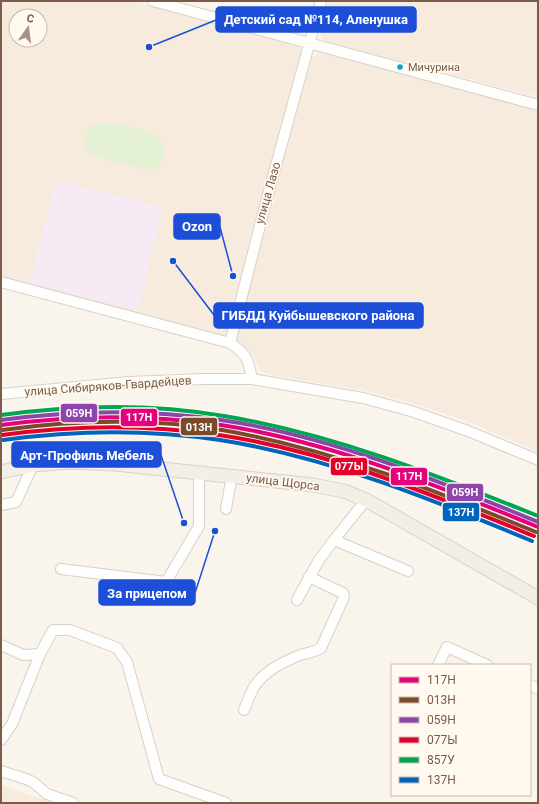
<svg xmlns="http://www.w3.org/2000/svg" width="539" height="804" viewBox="0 0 539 804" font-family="Roboto,sans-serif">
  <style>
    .residential { fill: #f6ebdc; fill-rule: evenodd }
    .education { fill: #f6ebf4 }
    .green { fill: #e5f1d5 }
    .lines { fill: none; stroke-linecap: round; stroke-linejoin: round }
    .minor-casing { stroke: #d8d0c9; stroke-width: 12 }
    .major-casing { stroke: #dbd1c9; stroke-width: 15 }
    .minor { stroke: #fefefc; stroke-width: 10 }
    .major { stroke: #f3eee6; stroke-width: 13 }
    .rail { stroke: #e5e2e6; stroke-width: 2.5; stroke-dasharray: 6 4; stroke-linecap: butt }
    .rail-1-casing { stroke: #fff9f0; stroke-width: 7 }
    .rail-2-casing { stroke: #fff9f0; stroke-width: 7 }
    .rail-3-casing { stroke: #fff9f0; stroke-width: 7 }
    .rail-4-casing { stroke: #fff9f0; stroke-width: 7 }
    .rail-5-casing { stroke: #fff9f0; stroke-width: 7 }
    .rail-6-casing { stroke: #fff9f0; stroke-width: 7 }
    .rail-1 { stroke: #e5007d; stroke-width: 4 }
    .rail-2 { stroke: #7a4b2a; stroke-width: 4 }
    .rail-3 { stroke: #8e44ad; stroke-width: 4 }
    .rail-4 { stroke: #e4002b; stroke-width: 4 }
    .rail-5 { stroke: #00a651; stroke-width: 4 }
    .rail-6 { stroke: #0065bd; stroke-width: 4 }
    .bus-dot { fill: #00a9ce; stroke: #fff9f0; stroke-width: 1.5 }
    .labels { text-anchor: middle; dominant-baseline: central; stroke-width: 3.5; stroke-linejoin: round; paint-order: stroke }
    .bus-label { font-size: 11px; fill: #7c5b48; stroke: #fff9f0; text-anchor: start }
    .street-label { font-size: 12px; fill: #7c5b48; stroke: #fff9f0 }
    .leader { fill: none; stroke: #1d4ed8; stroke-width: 1.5 }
    .callout-dot { fill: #1d4ed8; stroke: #fff9f0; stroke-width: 1.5 }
    .callout { fill: #1d4ed8; stroke: #1d4ed8; stroke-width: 1.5 }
    .callout-label { font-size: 13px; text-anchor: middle; font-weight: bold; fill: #fff }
    .line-badge { stroke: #fff9f0; stroke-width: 1.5 }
    .badge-label { font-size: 11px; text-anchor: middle; font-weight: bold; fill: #fff }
  </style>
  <rect width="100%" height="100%" fill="#f9f5ec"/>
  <g class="residential">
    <path d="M1,1H132L294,45L299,47L301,52L231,328L228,334L223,336L1,278ZM16,16H40V40H16Z"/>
    <path d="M328,1H538V97L329,43L322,39L320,32Z"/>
    <path d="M323,53L538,111V452L470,422L415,404L368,391L266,374L259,369L253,355L248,350L241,347L236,339V331L309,61L311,57Z"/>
    <path d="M1,785L54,803H1Z"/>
  </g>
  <path class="education" d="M56,180L163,207L138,311L29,283Z"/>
  <path class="green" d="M102,122C116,123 148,129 158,137C168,145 167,162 155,168C147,172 135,167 128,165C113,162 75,157 86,133C89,126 94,123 102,122Z"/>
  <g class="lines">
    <g class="minor-casing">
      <g id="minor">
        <path d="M153,1L538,105"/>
        <path d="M1,282L230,343C248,355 248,360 252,379"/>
        <path d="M230,343L267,198L321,1"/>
        <path d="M1,394L129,382L203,379H252L363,398L411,411L468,431L538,460"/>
        <path d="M366,500L334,540L408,571"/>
        <path d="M1,505L16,502L33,465"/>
        <path d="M226,509L232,475"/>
        <path d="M61,569L166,582L199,526V472"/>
        <path d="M297,600L319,560L334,540"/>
        <path d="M1,645L23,655L40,654L53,630H70L117,648L127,662L159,779L226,803"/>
        <path d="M438,665L447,647L487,665"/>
        <path d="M530,685L538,689"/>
        <path d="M244,710C247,703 250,694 254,687C264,671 283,662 300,655C307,653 315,652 321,648L344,597L343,593L309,577"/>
        <path d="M1,740L12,724L40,654"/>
        <path d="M1,771L26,779L33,782L47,794L73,803"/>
      </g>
    </g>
    <g class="major-casing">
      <path id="major" d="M1,472L33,465L69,462L115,464L313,485L344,491L366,500L389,513L538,598"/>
    </g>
    <use href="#minor" class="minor"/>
    <use href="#major" class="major"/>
    <path class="rail" d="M1,419C102,400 209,412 307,437C386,457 463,490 538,521"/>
    <g class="rail-1-casing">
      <path id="rail-1" d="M1,425C75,415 148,414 221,425C331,442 436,485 538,527"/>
    </g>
    <g class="rail-2-casing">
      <path id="rail-2" d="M2,430C75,420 149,418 222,430C331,449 434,490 536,532"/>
    </g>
    <g class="rail-3-casing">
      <path id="rail-3" d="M1,420C75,410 148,409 221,420C331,436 436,480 538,522"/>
    </g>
    <g class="rail-4-casing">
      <path id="rail-4" d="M2,435C75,425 146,424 219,435C328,451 433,495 534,536"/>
    </g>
    <g class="rail-5-casing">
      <path id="rail-5" d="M1,415C75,405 150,403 224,416C333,434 436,475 538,516"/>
    </g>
    <g class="rail-6-casing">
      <path id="rail-6" d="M3,440C75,430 147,429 220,440C328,457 431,499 532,541"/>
    </g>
    <use href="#rail-1" class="rail-1"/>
    <use href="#rail-2" class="rail-2"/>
    <use href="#rail-3" class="rail-3"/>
    <use href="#rail-4" class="rail-4"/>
    <use href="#rail-5" class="rail-5"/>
    <use href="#rail-6" class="rail-6"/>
  </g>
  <circle class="bus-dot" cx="400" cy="67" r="3.5"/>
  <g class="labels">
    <g class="bus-label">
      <text x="408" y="67">Мичурина</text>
    </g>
    <g class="street-label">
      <text transform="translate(268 193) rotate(-74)">улица Лазо</text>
      <text transform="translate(108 386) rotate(-4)">улица Сибиряков-Гвардейцев</text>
      <text transform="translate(283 482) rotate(7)">улица Щорса</text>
    </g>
  </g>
  <path class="leader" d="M149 47L216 20M233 276L220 227M173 261L214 315M184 523L161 455M215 531L195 593"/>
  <g class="callout-dot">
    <circle cx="149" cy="47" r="4"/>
    <circle cx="233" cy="276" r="4"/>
    <circle cx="173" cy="261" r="4"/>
    <circle cx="184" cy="523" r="4"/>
    <circle cx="215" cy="531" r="4"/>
  </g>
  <g class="callout">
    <rect x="216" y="7" width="200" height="25" rx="4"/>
    <rect x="174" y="214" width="46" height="25" rx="4"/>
    <rect x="214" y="303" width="209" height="25" rx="4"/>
    <rect x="12" y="442" width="149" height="25" rx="4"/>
    <rect x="99" y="580" width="96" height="25" rx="4"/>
  </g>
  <g class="callout-label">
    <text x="316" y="24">Детский сад №114, Аленушка</text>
    <text x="197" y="231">Ozon</text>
    <text x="318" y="320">ГИБДД Куйбышевского района</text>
    <text x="87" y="460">Арт-Профиль Мебель</text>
    <text x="147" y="598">За прицепом</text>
  </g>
  <g class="line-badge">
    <rect x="60" y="403" width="38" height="20" rx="4" fill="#8e44ad"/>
    <rect x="120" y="408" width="38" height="19" rx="4" fill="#e5007d"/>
    <rect x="180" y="417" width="38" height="19" rx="4" fill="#7a4b2a"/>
    <rect x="330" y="457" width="38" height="19" rx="4" fill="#e4002b"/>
    <rect x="390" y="467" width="38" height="19" rx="4" fill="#e5007d"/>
    <rect x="446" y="483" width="38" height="19" rx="4" fill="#8e44ad"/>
    <rect x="442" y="502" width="38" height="20" rx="4" fill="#0065bd"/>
  </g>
  <g class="badge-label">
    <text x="79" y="417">059Н</text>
    <text x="139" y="421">117Н</text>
    <text x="199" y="431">013Н</text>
    <text x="349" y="470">077Ы</text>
    <text x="409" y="480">117Н</text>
    <text x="465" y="496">059Н</text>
    <text x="461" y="516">137Н</text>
  </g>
  <rect width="539" height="804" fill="none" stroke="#7c5b48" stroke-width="4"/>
  <rect x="391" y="664" width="140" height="132" fill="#fff9f0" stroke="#cbbaad"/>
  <rect x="399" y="677" width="20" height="6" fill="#e5007d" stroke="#cbbaad"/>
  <text x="427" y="684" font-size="12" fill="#7c5b48">117Н</text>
  <rect x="399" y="697" width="20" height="6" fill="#7a4b2a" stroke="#cbbaad"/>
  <text x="427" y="704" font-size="12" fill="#7c5b48">013Н</text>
  <rect x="399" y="717" width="20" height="6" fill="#8e44ad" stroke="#cbbaad"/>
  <text x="427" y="724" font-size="12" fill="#7c5b48">059Н</text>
  <rect x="399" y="737" width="20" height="6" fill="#e4002b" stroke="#cbbaad"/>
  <text x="427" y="744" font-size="12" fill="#7c5b48">077Ы</text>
  <rect x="399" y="757" width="20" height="6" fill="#00a651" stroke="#cbbaad"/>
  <text x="427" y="764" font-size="12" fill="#7c5b48">857У</text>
  <rect x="399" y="777" width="20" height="6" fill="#0065bd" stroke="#cbbaad"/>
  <text x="427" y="784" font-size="12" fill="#7c5b48">137Н</text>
  <g transform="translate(28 28) rotate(14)"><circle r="19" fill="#fff9f0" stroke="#cbbaad"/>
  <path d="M0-3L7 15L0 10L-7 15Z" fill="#a89181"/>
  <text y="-6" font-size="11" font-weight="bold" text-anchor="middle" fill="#7c5b48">С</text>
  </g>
</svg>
